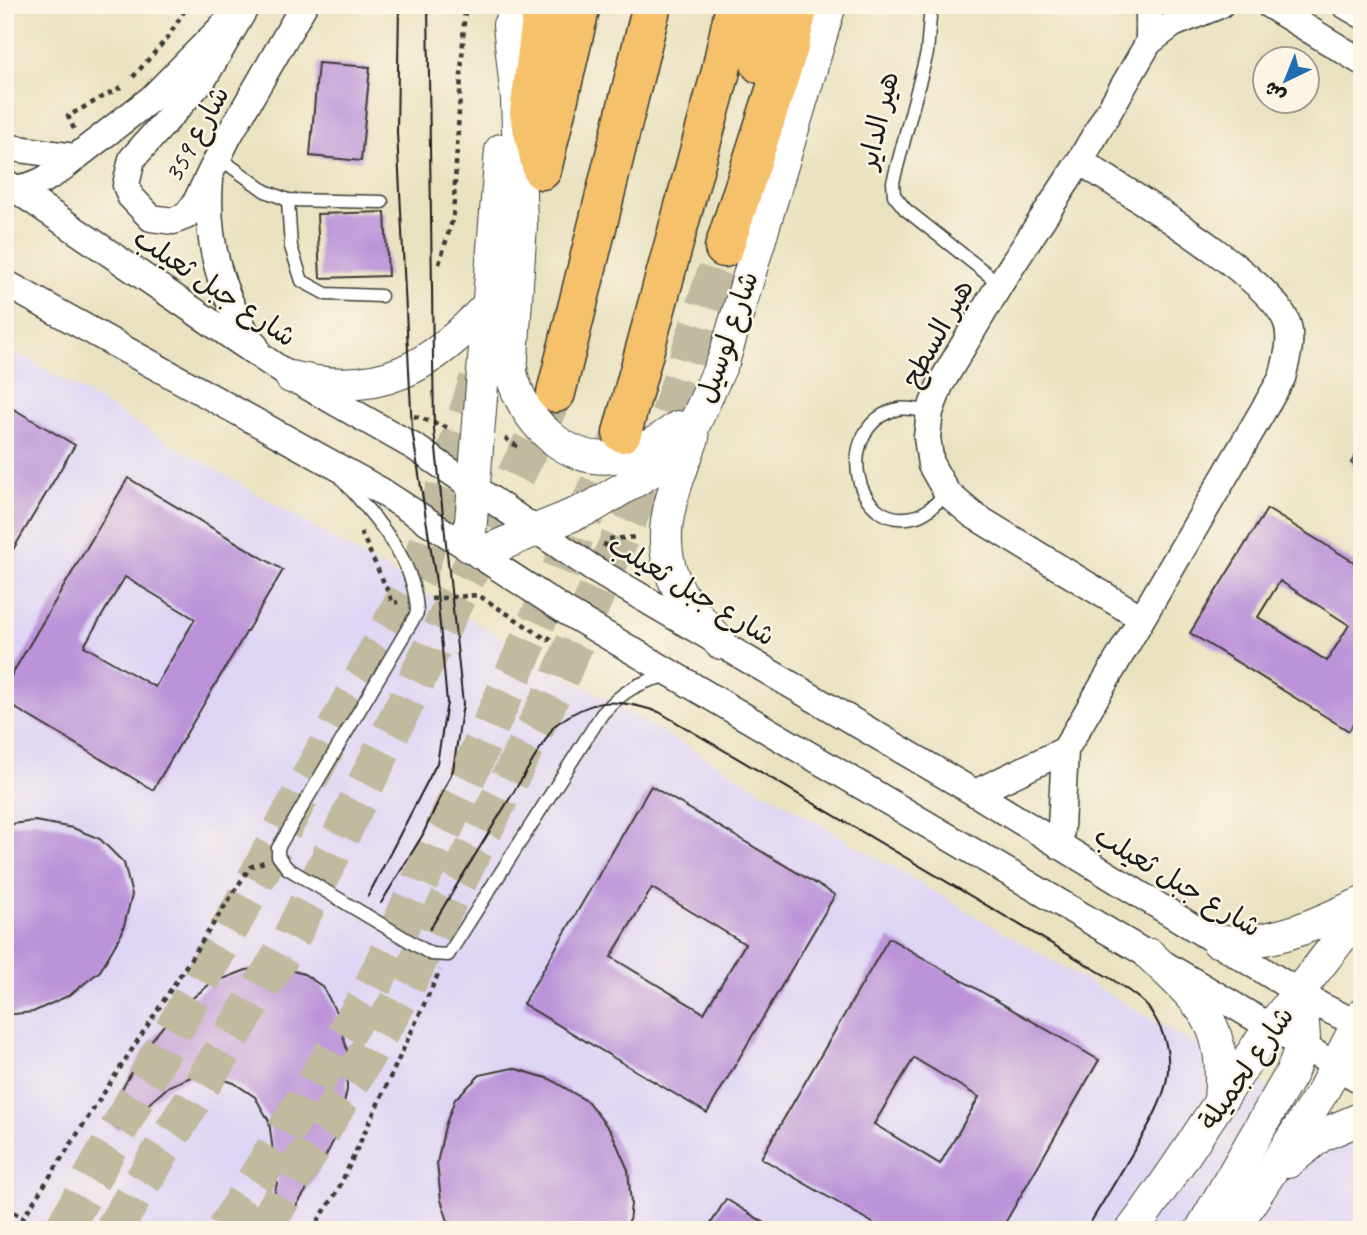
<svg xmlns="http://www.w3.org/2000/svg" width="1367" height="1235" viewBox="0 0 1367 1235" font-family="Caveat,'Playpen Sans Arabic',sans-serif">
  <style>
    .built { fill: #ded5f5 }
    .building { fill: #bc93d9; fill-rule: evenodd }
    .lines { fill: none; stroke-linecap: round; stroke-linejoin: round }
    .trunk-tunnel { stroke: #c0ba9f; stroke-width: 38; stroke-dasharray: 38 19; stroke-linecap: butt }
    .service-casing { stroke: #3b3a35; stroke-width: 15 }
    .minor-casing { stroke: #3b3a35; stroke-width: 29 }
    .tertiary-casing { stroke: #3b3a35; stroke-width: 34 }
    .trunk-casing { stroke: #3b3a35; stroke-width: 41 }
    .path { stroke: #3b3a35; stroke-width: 4.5; stroke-dasharray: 5 5; stroke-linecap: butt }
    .service { stroke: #fff; stroke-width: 12 }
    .minor { stroke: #fff; stroke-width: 26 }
    .tertiary { stroke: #fff; stroke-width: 32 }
    .trunk { stroke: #f5c16b; stroke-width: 38 }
    .tram { stroke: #1c1c1c; stroke-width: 2 }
    .labels { text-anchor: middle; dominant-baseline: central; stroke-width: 5; stroke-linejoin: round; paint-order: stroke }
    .street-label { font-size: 28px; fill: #1c1c1c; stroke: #fcf5e5 }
  </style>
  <rect width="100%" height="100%" fill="#fcf5e5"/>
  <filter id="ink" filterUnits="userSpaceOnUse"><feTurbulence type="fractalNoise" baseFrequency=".0143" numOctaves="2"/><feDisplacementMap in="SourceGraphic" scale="14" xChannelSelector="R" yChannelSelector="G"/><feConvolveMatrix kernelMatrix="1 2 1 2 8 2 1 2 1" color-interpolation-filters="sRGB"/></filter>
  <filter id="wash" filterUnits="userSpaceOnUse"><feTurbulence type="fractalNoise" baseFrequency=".00686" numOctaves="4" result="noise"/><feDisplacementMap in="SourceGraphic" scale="28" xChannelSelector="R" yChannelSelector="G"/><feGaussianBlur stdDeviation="1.57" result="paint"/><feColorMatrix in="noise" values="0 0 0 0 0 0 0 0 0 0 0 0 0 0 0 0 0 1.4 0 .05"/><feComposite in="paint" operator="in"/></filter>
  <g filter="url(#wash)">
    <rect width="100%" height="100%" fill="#e9e2c0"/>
    <path class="built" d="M5,346L1267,1087L1362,1145V1230H5Z"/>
    <g id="blocks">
      <g class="building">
        <path d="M318,63L370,67L361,161L310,156Z"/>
        <path d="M385,212L388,276L320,278L317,214Z"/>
        <path d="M5,404L75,445L5,563Z"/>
        <path d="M1362,447V470L1351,463Z"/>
        <path d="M128,478L283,570L153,790L5,702V686ZM125,577L195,619L155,687L84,646Z"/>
        <path d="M1267,509L1362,567V710L1349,731L1190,633ZM1280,581L1349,625L1327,661L1258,617Z"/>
        <path d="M651,786L835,895L707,1113L523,1004ZM652,888L745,944L704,1013L611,957Z"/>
        <path d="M35,821L73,828L100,839L124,863L132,895L122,933L100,971L70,995L33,1012L5,1015V825Z"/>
        <path d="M889,938L1099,1060L1001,1230H885L761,1158ZM914,1058L979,1097L940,1164L874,1124Z"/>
        <path d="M279,967L304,974L323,987L337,1014L347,1050V1090L337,1134L315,1177L281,1229L268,1220L277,1183L269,1121L255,1097L234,1083L216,1077H191L169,1086L119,1130L109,1123L121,1091L145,1048L174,1013L210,984L246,970Z"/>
        <path d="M513,1068L550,1079L588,1102L612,1133L628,1170L631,1204L628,1230H451L441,1200L437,1163L445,1126L455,1099L480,1075Z"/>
        <path d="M726,1199L776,1230H707Z"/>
      </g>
    </g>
  </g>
  <g filter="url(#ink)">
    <use href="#blocks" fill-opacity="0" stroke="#3b3a35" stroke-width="2"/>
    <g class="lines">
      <g class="trunk-tunnel">
        <path d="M63,1230L236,917L418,574L478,380"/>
        <path d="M113,1230L288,944L555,395"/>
        <path d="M225,1230L369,995L622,433"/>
        <path d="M263,1230L395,1007L557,684L659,447L724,248"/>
      </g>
      <g class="service-casing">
        <g id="service">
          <path d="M931,5L927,53L893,182L894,195L905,209L1000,284"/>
          <path d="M218,157L265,191L288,200L382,202"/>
          <path d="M288,200L291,247L302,281L326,294L381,296"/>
          <path d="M930,412C920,410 907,407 898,409C832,425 852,535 917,516C928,513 939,500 947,493"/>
          <path d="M342,479C375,518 416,559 417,613L278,848V856L287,868L431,954L448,955L602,714C622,692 639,681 668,676"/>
        </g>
      </g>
      <g class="minor-casing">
        <g id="minor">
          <path d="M247,5L204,78L132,159L126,185L130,196L151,218L173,221L186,216L195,204L228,137L304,5"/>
          <path d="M1269,5L1362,62"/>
          <path d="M1345,5L1362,15"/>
          <path d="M1149,42V5"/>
          <path d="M5,147L76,157L152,98L225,24"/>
          <path d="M210,179C205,239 220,298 256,347"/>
          <path d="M5,182L291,377L416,448L592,568L975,793L1321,1006L1362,1026"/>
          <path d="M5,187C31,193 57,173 76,157"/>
          <path d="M5,283L381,491L567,612L1362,1081"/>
          <path d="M1140,617L973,515L947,493L931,465L927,437L930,412L940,385L1000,284L1080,161L1149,42L1173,24L1220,5"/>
          <path d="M975,793L1065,750"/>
          <path d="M1060,846L1065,750L1282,378C1286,361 1292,344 1288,326C1277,280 1123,190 1080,161"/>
        </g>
      </g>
      <g class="tertiary-casing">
        <g id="tertiary">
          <path d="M509,25L517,99L521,225L511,373C523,418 563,464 615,457C639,454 659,441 678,427"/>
          <path d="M291,377C380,399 432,367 490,303"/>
          <path d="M693,438C674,490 650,539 680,592C691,610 707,627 720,643"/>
          <path d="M469,546L501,150"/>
          <path d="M481,553L592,507L650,472L687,440L724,359L830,5"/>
          <path d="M1217,941C1276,945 1311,926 1362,903"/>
          <path d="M1150,955C1204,1007 1226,1022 1220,1101"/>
          <path d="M1288,1162L1322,1135L1362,1118"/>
          <path d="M1132,1230C1176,1172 1214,1109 1255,1049C1289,1001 1328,958 1362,909"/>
          <path d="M1201,1230L1292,1072L1304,1038L1301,992"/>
          <path d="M1233,1230L1323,1091L1362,1015"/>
        </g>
      </g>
      <g class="trunk-casing">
        <g id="trunk">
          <path d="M760,64L771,5"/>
          <path d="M540,162L529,113L543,5"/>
          <path d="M542,170L581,5"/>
          <path d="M724,248L789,47L799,5"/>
          <path d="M556,393L652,5"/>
          <path d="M622,433L720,75L735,5"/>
        </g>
      </g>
      <g class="path">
        <path d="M133,77L168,37L188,5"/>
        <path d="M74,129L68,116L121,87"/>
        <path d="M439,264L453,218L465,5"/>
        <path d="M414,416L452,429"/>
        <path d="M505,438L521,449"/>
        <path d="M361,532L393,603L398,602"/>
        <path d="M604,547L608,539L639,537"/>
        <path d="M431,599L478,595L548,640L553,633"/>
        <path d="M5,1207L23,1218L17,1230"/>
        <path d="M42,1230L23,1218L250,867L264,862"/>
        <path d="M312,1230L337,1192L440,970"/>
      </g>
      <use href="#service" class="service"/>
      <use href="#minor" class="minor"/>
      <use href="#tertiary" class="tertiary"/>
      <use href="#trunk" class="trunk"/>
      <g class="tram">
        <path d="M368,896L437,763L447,703L436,582L412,430L397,132L399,5"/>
        <path d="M381,903L422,836L453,770L463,704L434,430L428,5"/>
        <path d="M430,929L554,726C593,697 614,698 659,712L1113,980C1124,988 1142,998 1150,1010C1188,1065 1160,1107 1130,1157C1116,1181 1101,1205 1086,1230"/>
      </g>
    </g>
  </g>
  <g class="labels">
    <g class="street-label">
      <text transform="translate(878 120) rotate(-77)">هير الداير</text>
      <text transform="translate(196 134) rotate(-61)">شارع 359</text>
      <text transform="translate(215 287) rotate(34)">شارع جبل ثعيلب</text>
      <text transform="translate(937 333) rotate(-61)">هير السطح</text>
      <text transform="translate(727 337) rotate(-71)">شارع لوسيل</text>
      <text transform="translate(692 590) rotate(31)">شارع جبل ثعيلب</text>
      <text transform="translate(1178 881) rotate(31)">شارع جبل ثعيلب</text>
      <text transform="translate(1246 1068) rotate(-55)">شارع لجميلة</text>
    </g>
  </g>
  <rect width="1367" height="1235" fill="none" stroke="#fcf5e5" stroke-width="28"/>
  <g transform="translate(1286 80) rotate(223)"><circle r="33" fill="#fcf5e5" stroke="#a29e95" stroke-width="2"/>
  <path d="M0-5L12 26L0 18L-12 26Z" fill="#1f6fb2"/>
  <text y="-10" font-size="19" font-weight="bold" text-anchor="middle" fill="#1c1c1c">ش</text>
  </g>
</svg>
